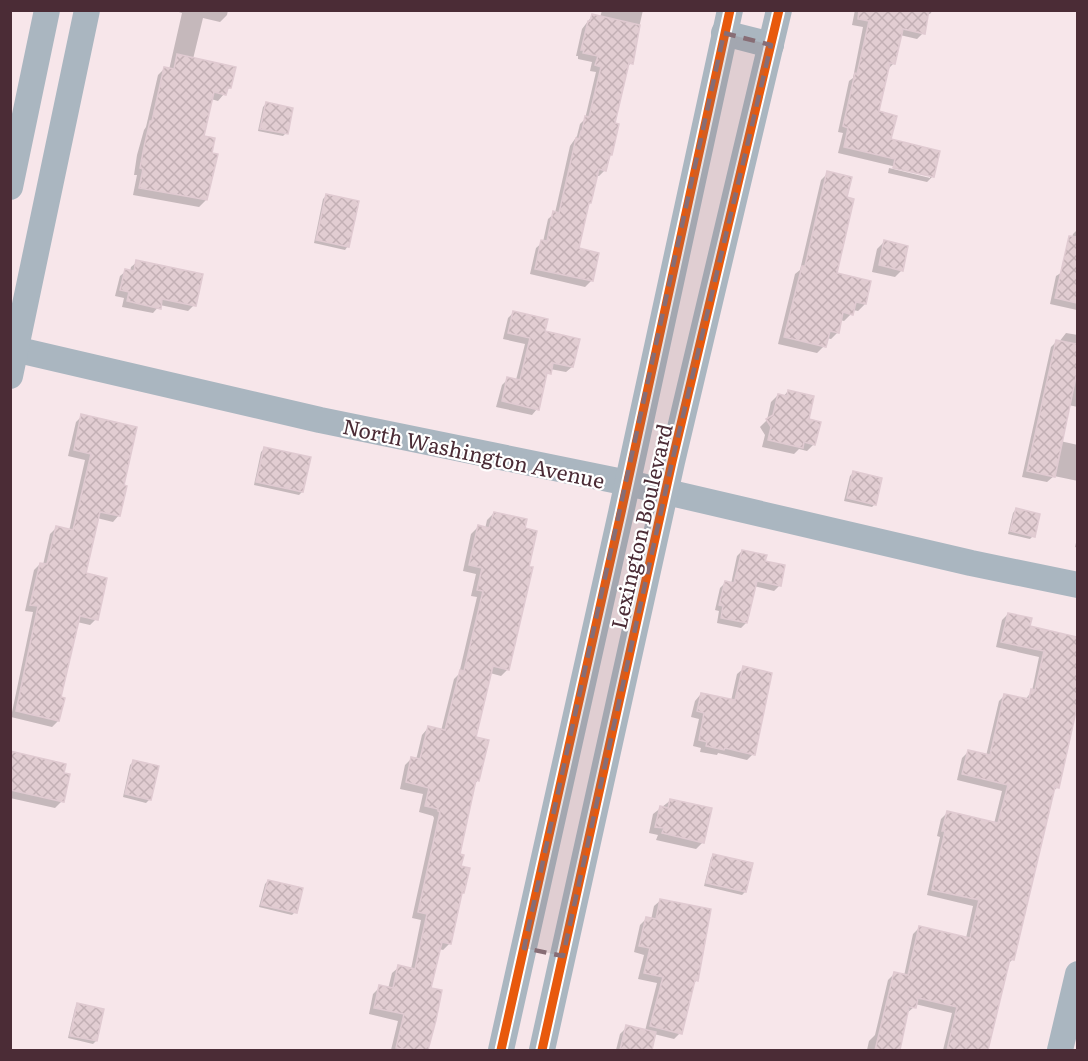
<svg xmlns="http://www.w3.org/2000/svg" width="1088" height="1061" viewBox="0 0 1088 1061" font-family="Literata,serif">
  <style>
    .shadow { fill: #0003 }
    .building { fill: url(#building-cross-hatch); stroke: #e0cad1; stroke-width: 1.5 }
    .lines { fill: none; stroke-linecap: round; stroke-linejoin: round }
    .minor { stroke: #aab6c0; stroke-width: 26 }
    .cycleway-casing { stroke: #fff; stroke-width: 13 }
    .cycleway { stroke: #e8590c; stroke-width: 9 }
    .marked { fill: #876d75; fill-opacity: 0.2; stroke: #876d75; stroke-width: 4.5; stroke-dasharray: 12 8; stroke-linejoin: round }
    .labels { text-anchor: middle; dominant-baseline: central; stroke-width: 4.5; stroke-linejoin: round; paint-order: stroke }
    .street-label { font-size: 21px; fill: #4b2c36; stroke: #fff }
  </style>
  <defs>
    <pattern id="building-cross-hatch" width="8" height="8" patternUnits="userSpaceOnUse" patternTransform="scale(1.5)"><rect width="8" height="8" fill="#e2cdd2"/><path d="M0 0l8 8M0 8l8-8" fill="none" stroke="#c3b0b5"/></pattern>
  </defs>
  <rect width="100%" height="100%" fill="#f7e6ea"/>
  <g class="shadow">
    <path d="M172,10H228L227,15L220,22L203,18L193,59L229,88L218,101L211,99L202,137L206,200L199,207L133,195L137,175H134L137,155L144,130L146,127L158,75L165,68L169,70L182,13Z"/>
    <path d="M602,10H643L631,63L626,68L605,170L599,176H596L586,205L577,250L597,254L591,281L585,287L530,274L536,248L543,242L548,219L555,213L570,146L577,136L580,124L585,119L596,72L590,71L592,62L578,59V56H576L582,29L592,16L600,18Z"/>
    <path d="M855,10H933L930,14H927L923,33L917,39L900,35L894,63L888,69L877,112L889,140L933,176L927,182L888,173L889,168L930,178V175L838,153L843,133L838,132L849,81L853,78L863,27L852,25Z"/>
    <path d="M266,104L286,133L283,136L258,131L263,107Z"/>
    <path d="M828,173L846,199L835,275L865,304L858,311L853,310L851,314L844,321L840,320L838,332L831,339L826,338L824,346L817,353L778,344L795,274L800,270L821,180Z"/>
    <path d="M326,196L348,246L345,250L314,243L323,199Z"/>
    <path d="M1078,229L1077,310L1050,304L1056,276L1064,271L1073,234Z"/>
    <path d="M884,242L902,270L895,277L872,272L877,249Z"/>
    <path d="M137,262L194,305L188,311L160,305L153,313L122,307L124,298L115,296L120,276L126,271L130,272L131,267Z"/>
    <path d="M514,312L543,332L572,367L566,372L550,369L544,378L537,409L532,415L496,407L502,385L508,379L516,380L525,344L503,339L508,318Z"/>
    <path d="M1066,333L1078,335V407L1068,405L1060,441L1078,445V481L1054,476L1047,482L1022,477L1051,347L1057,341L1059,342Z"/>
    <path d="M788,391L807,420L814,444L807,451L799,449L794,454L762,447L765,435L760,427L767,420L771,402L778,395L783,397Z"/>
    <path d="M82,416L123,486L119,515L113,522L97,518L84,574L96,619L90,625L77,622L59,698L58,721L52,727L11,717L33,612L25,611L34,570L40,564L43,565L50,534L56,528L69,531L85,460L68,456L76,422Z"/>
    <path d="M264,449L302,492L299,495L254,485L261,452Z"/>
    <path d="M853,473L875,504L872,507L844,501L850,476Z"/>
    <path d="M1016,509L1033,536L1030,539L1008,534L1013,513Z"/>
    <path d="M494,513L508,669L501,676L490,673L474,738L478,780L474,785L458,855L463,893L459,896L450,943L443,950L439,949L429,989L440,991L426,1050H391L398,1021L369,1014L373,994L380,987L388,989L392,973L399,967L411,969L421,920L412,918L434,818L433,816L419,812L423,794L400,789L405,765L411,759L416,760L422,735L428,728L441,731L454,679L459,674L477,597L471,596L476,574L463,571L471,534L478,527L485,529L487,520Z"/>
    <path d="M1078,534V548L1075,547Z"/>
    <path d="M742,551L764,562L780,585L774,591L754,586L746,623L741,628L717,623L719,611L715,610L720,588L725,583L731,584L737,556Z"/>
    <path d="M1008,614L1029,627L1078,637V700L1058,787L1052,792L1013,959L1007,965L986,1050H943L952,1013L915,1004L914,1007L907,1013L899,1050H867L869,1041L875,1035L888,980L894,974L904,976L913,934L919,928L966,938L973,906L927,895L940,837L937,836L941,819L947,813L994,824L1002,791L957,780L962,758L968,752L986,756L999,701L1005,695L1025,700L1032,691L1039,657L996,647L1002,620Z"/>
    <path d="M744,668L753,754L747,760L718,753L717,755L700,752L701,748L693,746L699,719L691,717L695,701L701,694L731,701L737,674Z"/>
    <path d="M10,753L63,774L62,801L55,808L10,798Z"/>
    <path d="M133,762L150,799L146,803L123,797L130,765Z"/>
    <path d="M671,800L703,842L696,849L656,840L658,835L649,833L653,814Z"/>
    <path d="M714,855L745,892L742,895L704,886L711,858Z"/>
    <path d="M268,881L295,912L292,915L259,907L265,884Z"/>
    <path d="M661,900L697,980L692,985L680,1033L674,1039L654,1034L650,1050H616L620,1034L627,1027L645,1031L657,983L638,979L644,955L634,952L640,925L646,919L651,920L654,906Z"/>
    <path d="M78,1004L96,1041L93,1044L68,1038L75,1008Z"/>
  </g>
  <g class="building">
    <path d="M859,10H929L925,34L903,29L895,64L890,63L879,111L897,116L891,139L940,151L934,177L893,168L895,159L844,147L848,128L843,126L855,73L857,74L869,21L858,19Z"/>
    <path d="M592,14L640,25L633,64L629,63L615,123L619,124L612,155H610L606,171L599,169L591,203H589L579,248L599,253L593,281L535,269L541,240L547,241L553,211L559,213L576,138L579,139L581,131H582L585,116L589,117L601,67L595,65L598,56L583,53L584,50H581L588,21H590Z"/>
    <path d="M177,54L236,67L231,88H228L226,95L214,92L204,136L215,138L212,153L218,154L207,200L139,188L143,169L140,168L144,147L150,121H152L164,67L174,69Z"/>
    <path d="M266,102L293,108L288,134L260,129Z"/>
    <path d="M827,171L852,177L847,197L854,199L837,273L871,281L866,304L856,302L853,315L843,312L839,333L830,331L826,347L784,337L802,266H805Z"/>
    <path d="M326,194L359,201L349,247L316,240Z"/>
    <path d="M1069,236L1077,237V303L1055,298Z"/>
    <path d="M884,240L908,246L903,271L879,265Z"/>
    <path d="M136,260L203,274L196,306L162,299L161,309L127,301L129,292L120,290L125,269L134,271Z"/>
    <path d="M513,311L548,319L545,331L580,339L573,367L553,363L551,374L547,373L539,410L502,401L507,377L520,380L530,338L508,333Z"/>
    <path d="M1056,340L1077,344V372L1055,477L1027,471Z"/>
    <path d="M788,390L814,396L809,419L821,422L815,445L804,442L803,448L768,440L771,427L766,419L773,415L778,394L787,396Z"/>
    <path d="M81,414L137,427L124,485L127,486L120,516L100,512L86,573L107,578L98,620L80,616L61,697L65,698L59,721L16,711L38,606L30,605L40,563L47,564L56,526L73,530L91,454L74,450Z"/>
    <path d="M264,447L311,457L303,492L256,482Z"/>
    <path d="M853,471L882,478L876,505L847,498Z"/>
    <path d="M1016,508L1040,514L1035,537L1010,531Z"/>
    <path d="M494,512L527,519L525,528L537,531L529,567H533L509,670L493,666L476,737L489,740L479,781L476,780L460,854L464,855L461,866L470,868L464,893H462L451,944L442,942L431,988L442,990L436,1020L428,1050H409L396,1048L404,1014L374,1008L379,985L393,988L398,965L415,969L427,914L418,912L440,812L438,811V809L425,806L429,788L406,782L411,757L420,759L428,726L445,730L460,670L464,671L483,591L477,590L482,568L469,565L478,525L489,528Z"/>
    <path d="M742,550L767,555L765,561L785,565L781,586L757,581L747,623L721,618L723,606L719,605L725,581L734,583Z"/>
    <path d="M1008,613L1032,618L1030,626L1077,637V707L1059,788L1055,787L1014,960L1010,959L988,1050H947L957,1007L918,998L916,1008L909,1007L900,1050H875L894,972L908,975L919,926L970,938L979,900L932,890L945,831H942L947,811L998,823L1008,785L962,774L968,750L990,755L1004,694L1029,699L1031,689L1035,690L1044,651L1001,642Z"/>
    <path d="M743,666L772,673L755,755L725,748L724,750L706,746L707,742L699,740L704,713L697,711L701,693L735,700Z"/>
    <path d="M10,751L66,764L64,773L70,774L64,802L10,790Z"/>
    <path d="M133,760L159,766L151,800L125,794Z"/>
    <path d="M670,799L712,808L704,843L662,833L664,828L655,827L660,806L668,808Z"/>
    <path d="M713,854L753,863L746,892L706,883Z"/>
    <path d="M268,880L303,888L297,913L261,905Z"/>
    <path d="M660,899L711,909L698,981L695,980L682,1034L650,1026L663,977L644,973L650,948L639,946L646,917L656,919Z"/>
    <path d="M77,1003L104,1009L97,1041L70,1036Z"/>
    <path d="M626,1025L656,1032L652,1050H620Z"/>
  </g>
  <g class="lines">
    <g class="minor">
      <path d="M724,33L771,45"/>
      <path d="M10,187L47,10"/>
      <path d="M10,348L320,420L628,483L971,563L1078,585"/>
      <path d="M10,376L87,10"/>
      <path d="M501,1050L621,513L730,10"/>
      <path d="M542,1050L672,462L779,10"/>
      <path d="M1060,1050L1078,974"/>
    </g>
    <g class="cycleway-casing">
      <g id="cycleway">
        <path d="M501,1050L621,513L730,10"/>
        <path d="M542,1050L672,462L779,10"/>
      </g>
    </g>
    <use href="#cycleway" class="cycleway"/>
  </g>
  <path class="marked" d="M724,33L771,45L672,462L563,956L524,948Z"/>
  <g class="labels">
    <g class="street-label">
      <text transform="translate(474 452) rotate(12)">North Washington Avenue</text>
      <text transform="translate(640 526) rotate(-77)">Lexington Boulevard</text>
    </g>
  </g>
  <rect width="1088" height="1061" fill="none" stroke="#4b2c36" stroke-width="24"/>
</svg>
